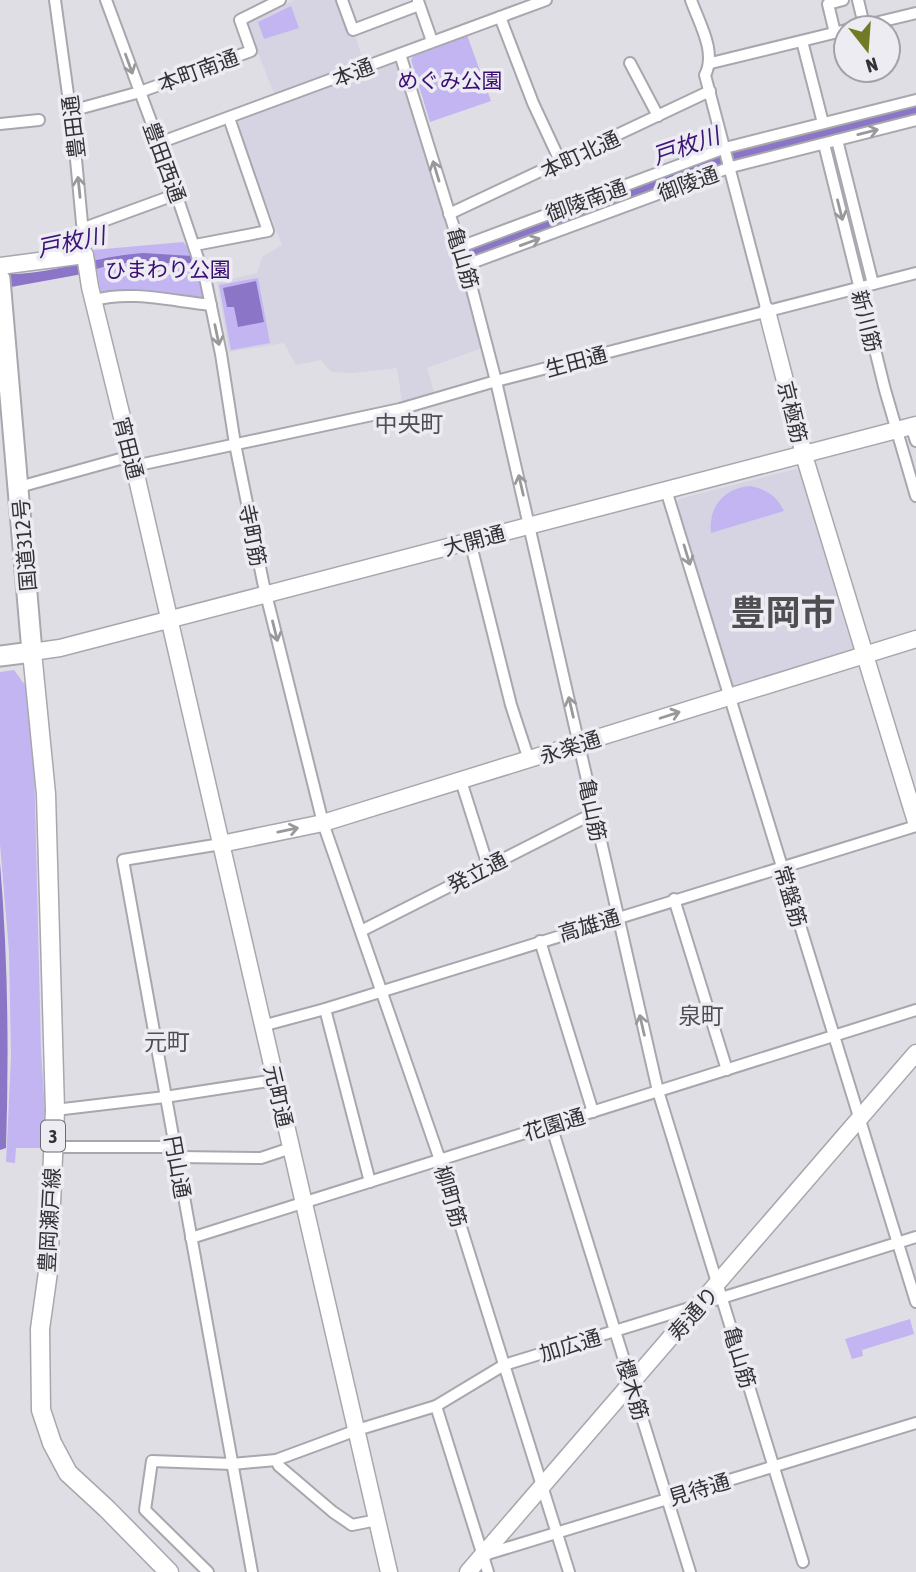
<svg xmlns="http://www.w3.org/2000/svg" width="916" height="1572" viewBox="0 0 916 1572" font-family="'Asap Condensed','Noto Sans JP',sans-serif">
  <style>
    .built { fill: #d6d3e2 }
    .green { fill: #c3b5f2 }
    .water { fill: #8b75c7 }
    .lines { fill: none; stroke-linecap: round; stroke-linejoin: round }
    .river { stroke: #8b75c7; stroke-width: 21 }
    .street-casing { stroke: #a8a7ae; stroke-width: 14 }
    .secondary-casing { stroke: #a8a7ae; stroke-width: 19 }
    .primary-casing { stroke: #a8a7ae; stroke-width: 21 }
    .highway-casing { stroke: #a8a7ae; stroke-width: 23 }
    .street { stroke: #fff; stroke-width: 10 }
    .secondary { stroke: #fff; stroke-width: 16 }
    .primary { stroke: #fff; stroke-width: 18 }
    .highway { stroke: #fff; stroke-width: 19 }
    .oneway { stroke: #99989a }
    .labels { text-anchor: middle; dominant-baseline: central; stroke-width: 7; stroke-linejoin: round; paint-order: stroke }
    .shield { fill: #edecf3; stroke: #6b6a6e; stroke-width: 2 }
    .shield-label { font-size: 19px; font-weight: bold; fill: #333235 }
    .street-label { font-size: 21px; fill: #333235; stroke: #edecf3 }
    .park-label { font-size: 21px; fill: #390d72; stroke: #edecf3 }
    .water-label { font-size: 23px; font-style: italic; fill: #3d1477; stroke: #edecf3 }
    .neighbourhood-label { font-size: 23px; fill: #4f4e53; stroke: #edecf3 }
    .town-label { font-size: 35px; font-weight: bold; fill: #4f4e53; stroke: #edecf3 }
  </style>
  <rect width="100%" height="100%" fill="#e0dee5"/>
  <g class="built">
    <path d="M295,0H336L348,34L354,32L363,60L274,93L247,26L249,21Z"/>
    <path d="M398,62L462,266L482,348L427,368L434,392L402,402L397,368L354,373L331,372L321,360L296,365L284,343L229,352L217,282L257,273L263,256L282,245L237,127L239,120Z"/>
    <path d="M795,469L799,470L854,652L732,689L676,505L679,499Z"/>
  </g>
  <g class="green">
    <path d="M291,6L299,28L264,39L258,22Z"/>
    <path d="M467,35L491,101L430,122L411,60L414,55Z"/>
    <path d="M183,242L189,249L203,296L202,299L136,291L101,293L93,250Z"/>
    <path d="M258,278L270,343L231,350L219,285Z"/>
    <path d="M750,486C766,489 777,496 784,511L711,533C708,507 724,488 750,486Z"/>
    <path d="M14,670L28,689L34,759L41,1050L45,1111L42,1148H16L15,1163L6,1162L11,1057L9,952L0,844V672Z"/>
    <path d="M910,1319L914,1334L862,1350L863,1356L852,1359L845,1339Z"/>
  </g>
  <g class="water">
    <path d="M143,253L192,256L194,263H116L77,275L0,289V274C49,276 95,256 143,253Z"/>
    <path d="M256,281L264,322L238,327L234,307H227L223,288Z"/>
    <path d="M0,863C8,958 9,1053 6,1148L0,1150Z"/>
  </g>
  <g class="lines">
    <path class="river" d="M477,249L495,244L723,160L916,109"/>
    <g class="street-casing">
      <g id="street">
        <path d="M55,0L74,138L85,255"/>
        <path d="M106,0L159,143L206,282L221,354L235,444L263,582L323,823L440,1160L569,1572"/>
        <path d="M342,0L353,30L419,5"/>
        <path d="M691,0C699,23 717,52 705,75L767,311"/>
        <path d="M858,0L864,25"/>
        <path d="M418,1L432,41"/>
        <path d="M500,17L533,103L561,163"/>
        <path d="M854,28L916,13"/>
        <path d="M835,33L828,4L843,0"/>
        <path d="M802,41L823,123"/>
        <path d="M400,54L467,270L496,381L658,1091L803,1562"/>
        <path d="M630,63L658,116"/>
        <path d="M711,63L846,30"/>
        <path d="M71,111L140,92L251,51L240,20L280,0"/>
        <path d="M0,124L39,120"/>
        <path d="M837,140L873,284"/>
        <path d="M159,143L546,0"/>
        <path d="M824,144L885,390L916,496"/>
        <path d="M449,214L710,91"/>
        <path d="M84,228L177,194"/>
        <path d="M195,245L268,231L229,118"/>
        <path d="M460,247L725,148L916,100"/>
        <path d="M466,265L731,167L916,120"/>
        <path d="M94,300C132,290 171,301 211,305"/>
        <path d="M911,426L916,441"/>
        <path d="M134,466L400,409L496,381L916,273"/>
        <path d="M19,487L131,456"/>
        <path d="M666,490L916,1302"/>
        <path d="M470,541L511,705L529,760"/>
        <path d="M461,781L488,866"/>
        <path d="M221,844L123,860L252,1572"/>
        <path d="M674,899L727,1070"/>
        <path d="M361,931L594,813"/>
        <path d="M540,941L593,1112"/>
        <path d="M325,1009L370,1182"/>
        <path d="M262,1026L325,1009L916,826"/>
        <path d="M55,1110L165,1097L275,1080"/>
        <path d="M551,1125L690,1572"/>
        <path d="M53,1147H175"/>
        <path d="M177,1157L261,1158L291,1148"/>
        <path d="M191,1238L916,1010"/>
        <path d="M715,1300L916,1237"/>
        <path d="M436,1406L488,1572"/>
        <path d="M276,1460L279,1466L333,1512L352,1525L377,1520"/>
        <path d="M484,1555L916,1423"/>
        <path d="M208,1572L145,1510L152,1461L232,1464L276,1460L357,1430L436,1406L504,1365L696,1306"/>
      </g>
    </g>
    <g class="secondary-casing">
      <g id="secondary">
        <path d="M0,266L85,255L90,287L134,466L389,1572"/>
        <path d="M767,311L806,462L916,822"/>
        <path d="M32,652L60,648L916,425"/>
        <path d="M221,844L323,823L916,639"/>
        <path d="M468,1572L916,1053"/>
      </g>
    </g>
    <g class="primary-casing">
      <path id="primary" d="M32,652L46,794L55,1110L48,1272L40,1329L41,1410L52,1443L68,1473L107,1509L169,1572"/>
    </g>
    <g class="highway-casing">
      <path id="highway" d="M0,279L32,652L0,656"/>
    </g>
    <use href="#street" class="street"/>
    <use href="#secondary" class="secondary"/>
    <use href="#primary" class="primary"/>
    <use href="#highway" class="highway"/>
  </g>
  <defs><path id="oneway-shaft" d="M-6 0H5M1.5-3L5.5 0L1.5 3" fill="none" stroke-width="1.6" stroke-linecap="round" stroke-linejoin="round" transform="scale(1.75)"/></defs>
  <g class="oneway">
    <use href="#oneway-shaft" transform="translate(129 64) rotate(70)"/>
    <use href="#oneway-shaft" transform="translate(868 132) rotate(-14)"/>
    <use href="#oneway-shaft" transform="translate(436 171) rotate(-107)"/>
    <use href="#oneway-shaft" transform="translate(79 187) rotate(-96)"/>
    <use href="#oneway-shaft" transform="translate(840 210) rotate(76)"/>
    <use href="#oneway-shaft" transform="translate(530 242) rotate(-20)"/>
    <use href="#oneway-shaft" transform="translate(217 335) rotate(78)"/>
    <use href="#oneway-shaft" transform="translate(521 485) rotate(-103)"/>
    <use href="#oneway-shaft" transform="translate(687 555) rotate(73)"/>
    <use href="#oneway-shaft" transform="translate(275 631) rotate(76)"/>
    <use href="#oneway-shaft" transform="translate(571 707) rotate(-103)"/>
    <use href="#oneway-shaft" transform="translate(670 715) rotate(-18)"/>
    <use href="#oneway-shaft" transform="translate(288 830) rotate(-12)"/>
    <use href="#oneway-shaft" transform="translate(642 1025) rotate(-103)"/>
  </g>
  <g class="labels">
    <rect class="shield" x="41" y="1120.5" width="24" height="31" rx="5"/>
    <g class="shield-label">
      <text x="53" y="1136">3</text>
    </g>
    <g class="street-label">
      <text transform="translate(198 70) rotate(-20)">本町南通</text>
      <text transform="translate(353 72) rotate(-21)">本通</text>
      <text transform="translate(73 127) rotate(-97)">豊田通</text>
      <text transform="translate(580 154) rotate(-25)">本町北通</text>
      <text transform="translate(165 162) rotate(70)">豊田西通</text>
      <text transform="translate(688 183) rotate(-20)">御陵通</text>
      <text transform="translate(586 200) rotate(-20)">御陵南通</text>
      <text transform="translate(463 258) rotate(73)">亀山筋</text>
      <text transform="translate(867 321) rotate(76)">新川筋</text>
      <text transform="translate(576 361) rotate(-15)">生田通</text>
      <text transform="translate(793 412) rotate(76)">京極筋</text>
      <text transform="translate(129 448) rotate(76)">宵田通</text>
      <text transform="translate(253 535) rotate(78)">寺町筋</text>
      <text transform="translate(474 540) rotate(-15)">大開通</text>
      <text transform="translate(24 545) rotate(-95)">国道312号</text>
      <text transform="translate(570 747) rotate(-18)">永楽通</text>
      <text transform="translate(593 810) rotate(78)">亀山筋</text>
      <text transform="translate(477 872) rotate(-27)">発立通</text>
      <text transform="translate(791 896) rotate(73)">常盤筋</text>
      <text transform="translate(589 925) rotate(-17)">高雄通</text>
      <text transform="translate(279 1096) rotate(77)">元町通</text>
      <text transform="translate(554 1124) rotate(-17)">花園通</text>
      <text transform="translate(178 1167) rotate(80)">円山通</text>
      <text transform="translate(451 1196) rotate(73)">柳町筋</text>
      <text transform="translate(49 1220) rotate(-87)">豊岡瀬戸線</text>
      <text transform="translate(693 1313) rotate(-49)">寿通り</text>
      <text transform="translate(570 1345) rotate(-17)">加広通</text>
      <text transform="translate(740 1357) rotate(73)">亀山筋</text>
      <text transform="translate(633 1389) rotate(73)">櫻木筋</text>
      <text transform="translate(699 1489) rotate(-17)">見待通</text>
    </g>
    <g class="park-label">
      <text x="450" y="80">めぐみ公園</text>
      <text x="168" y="269">ひまわり公園</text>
    </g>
    <g class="water-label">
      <text transform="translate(686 146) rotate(-19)">戸枚川</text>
      <text transform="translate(71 242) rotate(-12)">戸枚川</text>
    </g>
    <g class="neighbourhood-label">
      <text x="409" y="424">中央町</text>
      <text x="701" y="1016">泉町</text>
      <text x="167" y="1042">元町</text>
    </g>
    <g class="town-label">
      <text x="783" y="612">豊岡市</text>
    </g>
  </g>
  <g transform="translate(867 49) rotate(163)"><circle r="33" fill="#edecf3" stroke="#a3a2a7" stroke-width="2"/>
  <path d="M0-5L12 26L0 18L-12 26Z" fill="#727a25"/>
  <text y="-10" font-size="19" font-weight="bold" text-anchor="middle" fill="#333235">N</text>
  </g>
</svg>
